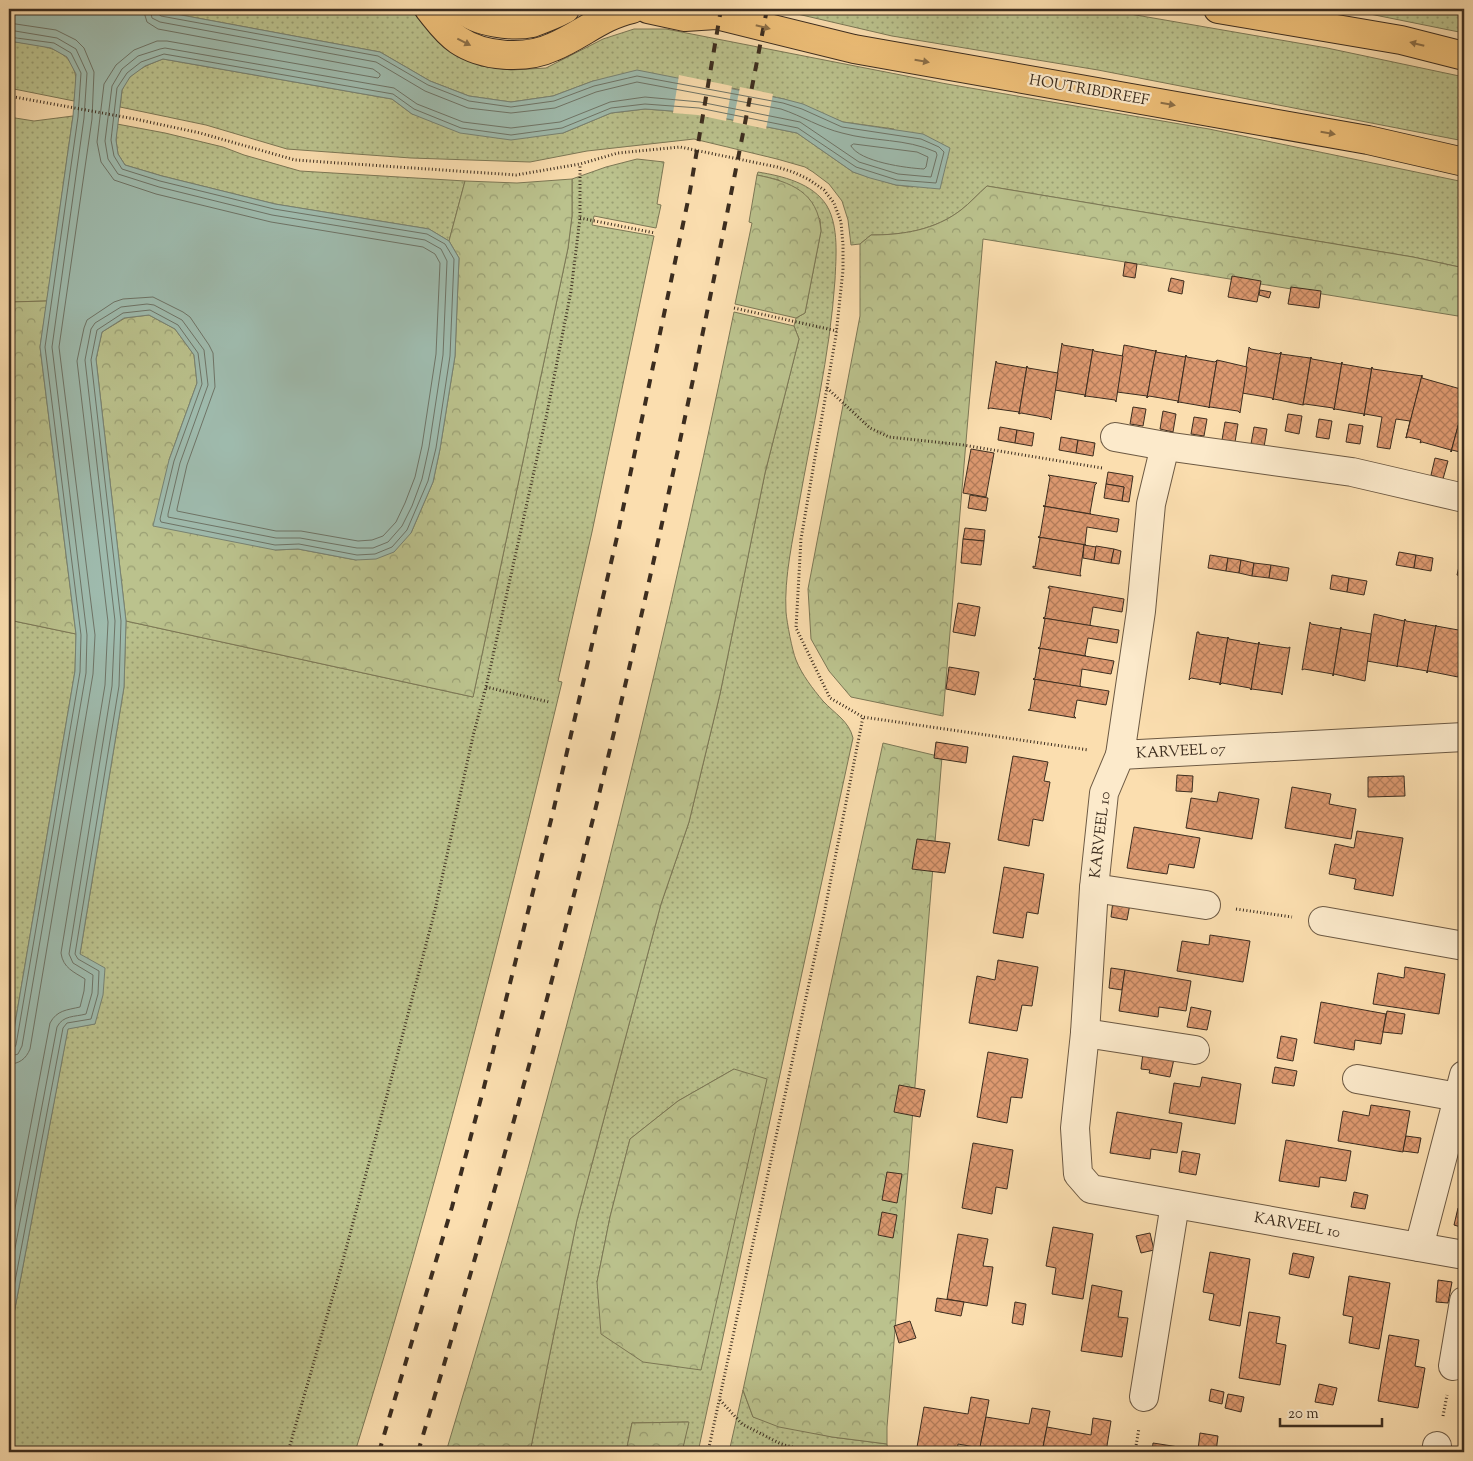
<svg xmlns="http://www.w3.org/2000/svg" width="1473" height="1461" viewBox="0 0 1473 1461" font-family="'Sorts Mill Goudy',serif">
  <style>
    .grass { fill: url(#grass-dots); stroke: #7c7856; fill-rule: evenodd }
    .forest { fill: url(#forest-crowns); stroke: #7c7856 }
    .water { fill: #9fbcaf; stroke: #778375 }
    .pier { fill: #fbdeaf }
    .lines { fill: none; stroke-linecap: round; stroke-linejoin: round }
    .shore { stroke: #6e7467; stroke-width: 1 }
    .building { fill: url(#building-cross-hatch); stroke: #3c2d1f }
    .minor-casing { stroke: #6c5943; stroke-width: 30 }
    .major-casing { stroke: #3c2d1f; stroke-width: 30 }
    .path { stroke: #3c2d1f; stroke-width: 3; stroke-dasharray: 1 2.5; stroke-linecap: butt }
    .minor { stroke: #fceacb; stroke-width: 28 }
    .major { stroke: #eebf78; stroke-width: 28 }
    .rail { stroke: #3c2d1f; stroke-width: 4; stroke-dasharray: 9 9; stroke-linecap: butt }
    .oneway { fill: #8c6f47 }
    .labels { text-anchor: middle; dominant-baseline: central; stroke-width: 4.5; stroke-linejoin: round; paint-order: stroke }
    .street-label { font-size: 15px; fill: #3c2d1f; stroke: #fceacb }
  </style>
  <defs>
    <pattern id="grass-dots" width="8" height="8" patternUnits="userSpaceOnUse" patternTransform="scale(1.25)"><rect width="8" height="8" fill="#bbc28d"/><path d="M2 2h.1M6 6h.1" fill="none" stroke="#999e73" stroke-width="1.8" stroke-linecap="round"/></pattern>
    <pattern id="forest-crowns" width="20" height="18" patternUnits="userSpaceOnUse" patternTransform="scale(1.25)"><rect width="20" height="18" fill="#bbc28d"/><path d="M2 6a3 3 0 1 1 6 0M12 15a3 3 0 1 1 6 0" fill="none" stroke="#999e73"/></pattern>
    <pattern id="building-cross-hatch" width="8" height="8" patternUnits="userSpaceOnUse" patternTransform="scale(1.25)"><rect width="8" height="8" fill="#dd9970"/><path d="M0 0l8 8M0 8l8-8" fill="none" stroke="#b47d5b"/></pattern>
  </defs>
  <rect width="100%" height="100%" fill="#fbdeaf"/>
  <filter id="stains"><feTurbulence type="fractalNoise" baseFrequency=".004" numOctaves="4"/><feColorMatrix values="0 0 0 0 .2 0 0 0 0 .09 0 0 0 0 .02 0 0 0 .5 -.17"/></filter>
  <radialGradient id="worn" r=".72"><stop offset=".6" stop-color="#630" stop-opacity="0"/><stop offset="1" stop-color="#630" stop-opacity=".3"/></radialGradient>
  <g class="grass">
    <path d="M149,9H409L448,48L481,66L511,70L546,68L603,39L634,29H666L947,84L1209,129L1464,182V268L1413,257L987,186C978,194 970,203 961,210C935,230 903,235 871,235L860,244L851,245L848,220L842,201L829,184L813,172L805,167L777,159L694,139L587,151L530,162L411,158L287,149L206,125L120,107C121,102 121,95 122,90C128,72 147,65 163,59L392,99L412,114L563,133L611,113L645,109L698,113L797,133L853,172L896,185L913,187L894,129L843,122L784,99L703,82L593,81L553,96L511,102L469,96L430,81L380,52Z"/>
    <path d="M776,9H1101L1327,48L1464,77V141L1098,70L892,36Z"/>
    <path d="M1345,9H1464V33Z"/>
    <path d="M9,41C33,45 68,44 75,73C77,81 75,93 74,101L9,88Z"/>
    <path d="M73,116L47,301L9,302V117L34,121Z"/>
    <path d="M117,124L165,133L223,147L244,155L300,171L465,181L449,241L429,229L275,204L162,176L125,165L118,154L116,140Z"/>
    <path d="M637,159L664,162L657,204L661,205L656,228L594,216L592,225L654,236L592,532L558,681L562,682C500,940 434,1199 355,1452H9V1340L68,1028L95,1024L80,954L124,687L126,621L473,697L568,248L572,216V179L606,167Z"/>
    <path d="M758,172C782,176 813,183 827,206C839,227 836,257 835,280C830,355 812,430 799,504C793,539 784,577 786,612C787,623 792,650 796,660C802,675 813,689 823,701C835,714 849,721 853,738L698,1452H682L688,1422L632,1423L626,1452H530L577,1220L661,904L689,822L720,694L765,473L799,339L794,326L796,318L805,313L821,231L820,219L779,180L757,175ZM734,1069L597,1282L610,1217L630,1139L678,1101Z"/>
    <path d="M9,620L76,634L75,671L9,1059Z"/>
    <path d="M743,1390L753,1417L832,1437L887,1444L888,1452H729Z"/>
  </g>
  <g class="forest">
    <path d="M757,175C791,182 818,192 821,231L805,313L796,318L735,304L752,223L749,222Z"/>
    <path d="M572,179V216L568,248L473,697L126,621L96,359L102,332L125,318L149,315L175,329L194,355L197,383L169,460L275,550L298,549L356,560L411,533L433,482L440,449L455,356L459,258L449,241L465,181L517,183Z"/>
    <path d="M987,186L1413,257L1464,268V317L983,239L943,716L851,697L829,671L811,639L808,589L860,316V244L871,235C903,235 935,230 961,210C970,203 978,194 987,186Z"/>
    <path d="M47,301L40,347L76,634L9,620V302Z"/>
    <path d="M734,312L794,326L799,339L765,473L720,694L704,760L689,822L661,904L577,1220L530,1452H446C559,1077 655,696 734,312Z"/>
    <path d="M883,743L942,757L887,1427V1444L832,1437L779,1427L753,1417L743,1390Z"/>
    <path d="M734,1069L767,1079L701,1370L643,1362L601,1334L597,1282L610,1217L630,1139L678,1101Z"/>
    <path d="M689,1422L682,1452H626L632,1423Z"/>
  </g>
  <path class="water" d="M9,9H149L380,52L430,81L469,96L511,102L553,96L593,81L637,70L784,99L803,104L843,122L923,134L950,148L940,189L896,185L870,178L853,172L797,133L698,113L645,109L611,113L563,133L511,140L460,133L412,114L392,99L163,59L145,66L130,77L122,90L116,140L118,154L125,165L162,176L275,204L429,229L449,241L459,258L455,356L440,449L433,482L411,533L394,552L376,559L356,560L298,549L275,550L153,526L169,460L197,383L194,355L175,329L149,315L124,318L102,332L96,359L126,621L124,687L80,954L105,968L103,995L95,1024L68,1029L9,1340V1059L75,671L76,634L40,347L73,116L76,74L67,57L51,48L9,41Z"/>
  <g class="pier">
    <path d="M679,75L732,86L726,121L698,115L673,113Z"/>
    <path d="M740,87L773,94L766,129L733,122Z"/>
  </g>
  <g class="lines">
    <g class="shore">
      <path d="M9,23L56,30L76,40L84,48L94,72L92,119L59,347L95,635L93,674L30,1049C26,1059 19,1064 9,1064"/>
      <path d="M9,30L57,38L76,49L87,73L84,118L52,347L87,635L86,673L22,1046L18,1054L9,1057"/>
      <path d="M9,37L54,43L71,53L81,73L78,117L45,347L81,635L80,672L16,1045L13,1050H9"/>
      <path d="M854,144L917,152L928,157L926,167L924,169C906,168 860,162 851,146Z"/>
      <path d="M9,1240L50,1023C57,1010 67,1010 80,1007L84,991L85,979C74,972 63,968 61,953L105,685L108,622L77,361L84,328L87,320L114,302L123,299L153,297L183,312L190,317L209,345L213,353L215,387L187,465L177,509V511L276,531H301L358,541L372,540L383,536L396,522L405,503L415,477L422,446L436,354L440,263L435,254L423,247L271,222L156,194L114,180L101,162L97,142L104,84L116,65L134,50L157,41H167L378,78L380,76V74L373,69L158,29L147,22L143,9"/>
      <path d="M9,1280L57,1027C63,1015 75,1017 86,1014L92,993L93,975L73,963L69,954L112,686L115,621L85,360L91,329L95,323L121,307L147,304L154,305L182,320L204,350L208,385L180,463L168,514V517L276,538H300L357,548H373L388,542L402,526L412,506L422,479L429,447L443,355L447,261L441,249L425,240L272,215L159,187L118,174L108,159L105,141L112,86L122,69L138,56L160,49L165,48L394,88L417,104L463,122L511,128L560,122L610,102L645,97L700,102L800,122L859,162L898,174L931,177L937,155L936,152C905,138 874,142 842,133C821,128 802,116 781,109L637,82L596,92L555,108L511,113L468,108L425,91L376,62L160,22L152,18L150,9"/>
      <path d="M9,1313L63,1028L67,1023L91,1019L98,994L99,971L78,959L75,954L119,686L121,621L91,360L97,330L123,313L150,310L178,325L198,353L202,384L174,461L160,519L161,522L275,545L299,544L357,555L375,554L392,547L407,530L428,481L436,448L450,356L454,259L445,244L427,234L274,209L160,181L122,169L114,156L111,140L117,88L127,73L141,62L164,54L393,94L414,109L461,128L511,135L562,128L611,108L645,104L699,108L798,128L856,167L897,180L936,183L944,152L939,147L921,139L842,127L802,109L783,103L637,76L594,86L554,101L511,107L469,101L428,85L378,56L161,16L157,13L156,9"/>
    </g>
  </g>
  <g class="building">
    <path d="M1125,262L1137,264L1135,278L1123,276Z"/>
    <path d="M1232,276L1261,281L1257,302L1228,297Z"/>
    <path d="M1171,278L1184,281L1182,294L1168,291Z"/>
    <path d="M1291,287L1321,291L1319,308L1288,304Z"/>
    <path d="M1260,290L1271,292L1269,298L1259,295Z"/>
    <path d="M1062,343L1063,345L1092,350L1093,349L1085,397V395L1055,390Z"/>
    <path d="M1124,345L1155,351L1156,350L1147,398V396L1117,392Z"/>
    <path d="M1249,347L1251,349L1279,354L1281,352L1273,400L1272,398L1242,393Z"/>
    <path d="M1093,349L1094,351L1123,356L1116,402L1115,400L1086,396L1085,397Z"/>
    <path d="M1156,350V352L1185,357L1186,355L1178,403V401L1149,396L1147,398Z"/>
    <path d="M1281,352V354L1310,358L1311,357L1303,405L1274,399L1273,400Z"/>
    <path d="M1186,355L1187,357L1215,362L1217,360L1209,408L1208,407L1179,402L1178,403Z"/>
    <path d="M1311,357L1312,359L1341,364L1342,362L1334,410L1333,408L1305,404L1303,405Z"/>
    <path d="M1217,360L1247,367L1240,413L1238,411L1210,407L1209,408Z"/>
    <path d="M996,361L997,363L1026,368L1027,366L1019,414V412L990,408L988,409Z"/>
    <path d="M1342,362V364L1371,369L1372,367L1364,416V414L1335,409L1334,410Z"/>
    <path d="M1027,366L1028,368L1058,373L1051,420L1049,418L1021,413L1019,414Z"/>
    <path d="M1372,367L1373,369L1422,376L1406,438L1410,421L1396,419L1390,449L1377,447L1382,417L1365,414L1364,416Z"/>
    <path d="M1422,375V378L1464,390V404L1451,452V450L1422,442L1420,443L1421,440L1408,437L1406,438Z"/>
    <path d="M1464,404V453L1452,450L1451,452Z"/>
    <path d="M1133,407L1146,409L1143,426L1130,424Z"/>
    <path d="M1163,411L1176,414L1173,432L1160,429Z"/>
    <path d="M1288,414L1302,416L1299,434L1285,431Z"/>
    <path d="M1194,417L1207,419L1204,436L1191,434Z"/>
    <path d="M1319,419L1332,421L1329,439L1316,437Z"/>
    <path d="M1225,422L1238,424L1235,442L1222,440Z"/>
    <path d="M1349,424L1363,426L1360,444L1346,442Z"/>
    <path d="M1000,427L1017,430L1015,443L998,440Z"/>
    <path d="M1254,427L1267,429L1264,447L1251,444Z"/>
    <path d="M1017,430L1034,433L1032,446L1015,443Z"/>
    <path d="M1061,437L1078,440L1076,453L1059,450Z"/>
    <path d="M1078,440L1095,443L1093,456L1076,453Z"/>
    <path d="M971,449L994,453L986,497L963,493Z"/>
    <path d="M1435,458L1448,461L1443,479L1431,475Z"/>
    <path d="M1464,469V484L1460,483Z"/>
    <path d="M1108,472L1133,476L1129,502L1122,501L1124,487L1106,484Z"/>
    <path d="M1048,475L1097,483L1095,485L1090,513L1091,514L1043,506H1045L1050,477Z"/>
    <path d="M1106,484L1124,487L1122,501L1104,498Z"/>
    <path d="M970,495L988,498L986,511L968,508Z"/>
    <path d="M1043,506L1119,519L1117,532L1087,527L1085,544L1086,545L1038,537L1040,536L1045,507Z"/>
    <path d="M965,528L985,530L984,541L963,539Z"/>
    <path d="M1038,537L1086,545H1084L1080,574L1081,576L1033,568V566L1035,567L1040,538Z"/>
    <path d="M963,539L984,541L981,565L961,563Z"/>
    <path d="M1084,545L1096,547L1094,560L1083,558Z"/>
    <path d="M1096,546L1114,549L1111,563L1094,560Z"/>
    <path d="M1114,549L1121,551L1119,564L1111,563Z"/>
    <path d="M1399,552L1416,555L1414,568L1396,565Z"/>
    <path d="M1210,555L1228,558L1226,571L1208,568Z"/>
    <path d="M1416,555L1433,558L1431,571L1414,568Z"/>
    <path d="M1228,558L1241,560L1239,573L1226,571Z"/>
    <path d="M1241,560L1254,563L1252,576L1239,573Z"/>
    <path d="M1460,562L1464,563V577L1457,575Z"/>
    <path d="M1254,563L1271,565L1269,578L1252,576Z"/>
    <path d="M1271,565L1289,568L1287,581L1269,578Z"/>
    <path d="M1332,575L1349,578L1347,592L1330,589Z"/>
    <path d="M1349,578L1367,581L1364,595L1347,592Z"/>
    <path d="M1049,586L1124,599L1122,612L1093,607L1090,625L1092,626L1043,618L1045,617L1050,588H1048Z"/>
    <path d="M958,603L980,607L975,636L953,632Z"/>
    <path d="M1374,614L1404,621L1405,619L1397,667L1396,666L1367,661Z"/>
    <path d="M1043,618L1119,630L1117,643L1088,638L1085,655L1086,656L1038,648L1040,647L1045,619Z"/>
    <path d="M1405,619L1406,621L1435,626L1436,625L1427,673V671L1398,666L1397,667Z"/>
    <path d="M1310,622L1311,624L1340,629L1341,627L1333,676V674L1304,669L1302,670Z"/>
    <path d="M1436,625V626L1464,631L1458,677L1428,671L1427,673Z"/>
    <path d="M1341,627L1342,629L1371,634L1365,681L1334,674L1333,676Z"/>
    <path d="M1197,632H1199V634L1227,638L1228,637L1220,685V683L1191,678L1189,680Z"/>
    <path d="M1228,637L1229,639L1258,644L1259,642L1251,690L1250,688L1222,683L1220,685Z"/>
    <path d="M1464,641V677L1459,676V678Z"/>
    <path d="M1259,642V644L1288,648L1290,647L1282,695L1281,693L1252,689L1251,690Z"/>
    <path d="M1038,648L1114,661L1111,674L1082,669L1080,685L1081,687L1033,679L1035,678L1040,649Z"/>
    <path d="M949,667L979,672L975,695L946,689Z"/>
    <path d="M1033,679L1109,691L1106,705L1077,700L1074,716L1076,718L1028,710L1030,709L1035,680Z"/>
    <path d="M936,742L968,747L966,763L934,758Z"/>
    <path d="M1013,756L1048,762L1044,781L1050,782L1043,821L1033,819L1029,846L998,840Z"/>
    <path d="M1177,775L1193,776L1192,792L1176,791Z"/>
    <path d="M1404,776L1405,796L1368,797V777Z"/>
    <path d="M1292,787L1331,794L1329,804L1356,809L1351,839L1285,828Z"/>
    <path d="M1219,792L1259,799L1252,839L1186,828L1191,798L1217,802Z"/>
    <path d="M1134,827L1200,838L1194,868L1169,864L1167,874L1127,868Z"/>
    <path d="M1357,831L1403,838L1393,896L1354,889L1356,879L1329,874L1335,844L1354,848Z"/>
    <path d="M917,839L950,843L945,873L912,869Z"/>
    <path d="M1004,867L1044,874L1038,914L1027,912L1023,938L993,933Z"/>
    <path d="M1113,901L1130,904L1127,920L1111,917Z"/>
    <path d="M1210,935L1250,941L1243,982L1177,971L1182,941L1209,945Z"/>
    <path d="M998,960L1038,967L1032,1006L1022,1005L1017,1031L969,1023L977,976L995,980Z"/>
    <path d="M1405,967L1445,974L1439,1014L1373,1004L1378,973L1404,978Z"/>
    <path d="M1111,968L1125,970L1122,990L1109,988Z"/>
    <path d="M1125,970L1191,981L1186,1011L1159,1007L1158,1017L1119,1011Z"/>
    <path d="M1321,1002L1386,1014L1381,1044L1355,1040L1354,1050L1314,1043Z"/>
    <path d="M1191,1007L1211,1011L1207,1030L1187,1027Z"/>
    <path d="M1387,1011L1405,1014L1402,1034L1383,1032Z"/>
    <path d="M1281,1036L1297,1039L1293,1061L1277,1058Z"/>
    <path d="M988,1052L1028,1059L1022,1098L1011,1097L1007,1123L977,1117Z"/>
    <path d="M1143,1053L1174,1059L1170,1077L1149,1073L1150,1070L1141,1069Z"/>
    <path d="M1275,1067L1297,1071L1294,1086L1272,1083Z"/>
    <path d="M1202,1077L1241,1084L1235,1124L1169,1113L1174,1083L1200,1087Z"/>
    <path d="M899,1085L925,1090L920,1117L894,1112Z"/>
    <path d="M1371,1105L1410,1111L1403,1152L1338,1141L1343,1111L1369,1116Z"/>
    <path d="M1117,1112L1182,1123L1177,1153L1151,1149L1150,1159L1110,1153Z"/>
    <path d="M1406,1136L1421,1138L1418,1153L1403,1151Z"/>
    <path d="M1286,1140L1351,1151L1346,1181L1320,1177L1319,1187L1279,1181Z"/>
    <path d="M973,1143L1013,1150L1007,1189L996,1187L992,1214L962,1208Z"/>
    <path d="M1182,1151L1200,1154L1196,1175L1179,1172Z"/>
    <path d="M887,1172L902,1174L897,1203L882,1200Z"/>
    <path d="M1354,1192L1368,1195L1365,1209L1351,1207Z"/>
    <path d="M1458,1208L1464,1210V1228L1454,1225Z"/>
    <path d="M882,1212L897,1215L893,1238L878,1235Z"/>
    <path d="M1053,1227L1093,1234L1083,1299L1052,1294L1056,1268L1046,1266Z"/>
    <path d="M1150,1233L1154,1250L1141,1253L1136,1236Z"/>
    <path d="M958,1234L988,1239L983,1266L993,1267L987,1306L947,1299Z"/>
    <path d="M1210,1252L1250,1259L1240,1326L1209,1320L1214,1294L1203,1292Z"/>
    <path d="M1293,1253L1314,1257L1309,1278L1289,1274Z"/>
    <path d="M1349,1276L1390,1283L1379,1349L1349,1343L1353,1317L1343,1315Z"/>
    <path d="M1438,1280L1452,1282L1448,1303L1436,1302Z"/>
    <path d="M1092,1285L1122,1291L1118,1317L1128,1318L1122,1357L1081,1351Z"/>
    <path d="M937,1298L964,1302L961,1316L935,1311Z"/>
    <path d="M1015,1302L1026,1304L1023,1325L1012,1323Z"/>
    <path d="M1249,1312L1280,1317L1276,1343L1286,1345L1280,1385L1239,1378Z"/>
    <path d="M910,1321L916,1338L899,1343L894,1326Z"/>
    <path d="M1389,1335L1419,1340L1415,1366L1425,1368L1418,1408L1378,1401Z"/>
    <path d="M1319,1384L1337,1388L1333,1405L1315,1402Z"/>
    <path d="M1211,1389L1224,1392L1222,1404L1209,1401Z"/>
    <path d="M1228,1394L1244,1397L1241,1412L1225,1408Z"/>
    <path d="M971,1397L989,1400L980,1448L958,1444L957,1452H945L917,1447L924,1407L968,1414Z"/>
    <path d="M1032,1408L1050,1411L1042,1452H979L986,1417L1029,1424Z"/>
    <path d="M1093,1418L1111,1421L1106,1452H1042L1047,1427L1091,1435Z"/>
    <path d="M1200,1433L1218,1436L1216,1452H1152L1153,1443L1198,1450Z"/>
  </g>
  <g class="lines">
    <g class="minor-casing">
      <g id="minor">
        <path d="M1115,437L1165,446L1352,472L1464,498"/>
        <path d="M1165,446L1151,504L1141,611L1120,755L1464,737"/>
        <path d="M1120,755L1104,793L1094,888L1085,1033L1075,1128L1078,1174L1091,1189L1464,1255"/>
        <path d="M1094,888L1206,905"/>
        <path d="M1323,921L1464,946"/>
        <path d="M1085,1033L1195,1050"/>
        <path d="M1357,1079L1458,1097"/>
        <path d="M1419,1247L1464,1075"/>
        <path d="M1453,1366L1464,1301"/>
        <path d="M1144,1397L1175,1204"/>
        <path d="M1436,1452L1437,1446"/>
      </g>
    </g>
    <g class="major-casing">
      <g id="major">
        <path d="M429,9C438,20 446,32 458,40C483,57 525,60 553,47C580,36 603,15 632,9"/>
        <path d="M463,9C477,23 513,27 532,23C543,19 554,15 565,9"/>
        <path d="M648,9L685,17L716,15L854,49L1368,140L1464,162"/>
        <path d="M1218,9L1401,40L1464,56"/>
      </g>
    </g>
    <g class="path">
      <path d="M9,96L135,119L200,133L295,160L516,175L580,164L618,153L680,147L777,167L793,172L808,179L824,190L834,203L841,222L843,245V270L836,335L801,539L796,628L830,698L863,717L1089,750"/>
      <path d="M580,218L655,233"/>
      <path d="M734,308L837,331"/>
      <path d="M827,388L870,428L889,437L963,445L1102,468"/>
      <path d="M486,687L549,702"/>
      <path d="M1236,909L1292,917"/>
      <path d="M720,1400L742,1424L781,1444L810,1452"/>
      <path d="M1443,1416L1447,1395"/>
      <path d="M288,1452L342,1264L387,1095L435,910L473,736L486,687L547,413L571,291L580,218V164"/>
      <path d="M708,1452L824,914L863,717"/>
      <path d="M1135,1452L1139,1428"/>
    </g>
    <use href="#minor" class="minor"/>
    <use href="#major" class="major"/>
    <g class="rail">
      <path d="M379,1452L452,1207L484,1087L553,812L617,537L690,191L721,9"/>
      <path d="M418,1452C468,1285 516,1118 560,949C641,638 707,324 767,9"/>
    </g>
  </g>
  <defs><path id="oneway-solid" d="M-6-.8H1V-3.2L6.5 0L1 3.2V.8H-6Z" transform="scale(1.25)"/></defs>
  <g class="oneway">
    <use href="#oneway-solid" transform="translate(763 27) rotate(14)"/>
    <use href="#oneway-solid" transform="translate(464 42) rotate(27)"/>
    <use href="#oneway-solid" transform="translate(1417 44) rotate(-166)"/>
    <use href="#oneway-solid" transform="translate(922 61) rotate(10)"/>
    <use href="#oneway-solid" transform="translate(1168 104) rotate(10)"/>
    <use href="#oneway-solid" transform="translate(1328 133) rotate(10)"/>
  </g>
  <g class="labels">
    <g class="street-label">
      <text transform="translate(1089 91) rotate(10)">HOUTRIBDREEF</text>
      <text transform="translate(1181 752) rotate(-3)">KARVEEL 07</text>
      <text transform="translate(1101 835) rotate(-83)">KARVEEL 10</text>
      <text transform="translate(1297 1226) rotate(10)">KARVEEL 10</text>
    </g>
  </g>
  <rect width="1473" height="1461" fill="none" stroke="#fbdeaf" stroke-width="30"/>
  <rect x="10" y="10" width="1453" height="1441" fill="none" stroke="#3c2d1f" stroke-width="2.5"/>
  <rect x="15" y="15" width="1443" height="1431" fill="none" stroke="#3c2d1f"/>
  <path d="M1280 1418v8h102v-8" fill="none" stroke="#3c2d1f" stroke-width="2.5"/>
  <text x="1288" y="1418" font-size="15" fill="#3c2d1f" stroke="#fceacb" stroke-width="4" paint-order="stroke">20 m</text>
  <rect width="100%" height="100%" filter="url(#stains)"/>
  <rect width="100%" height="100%" fill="url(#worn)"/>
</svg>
